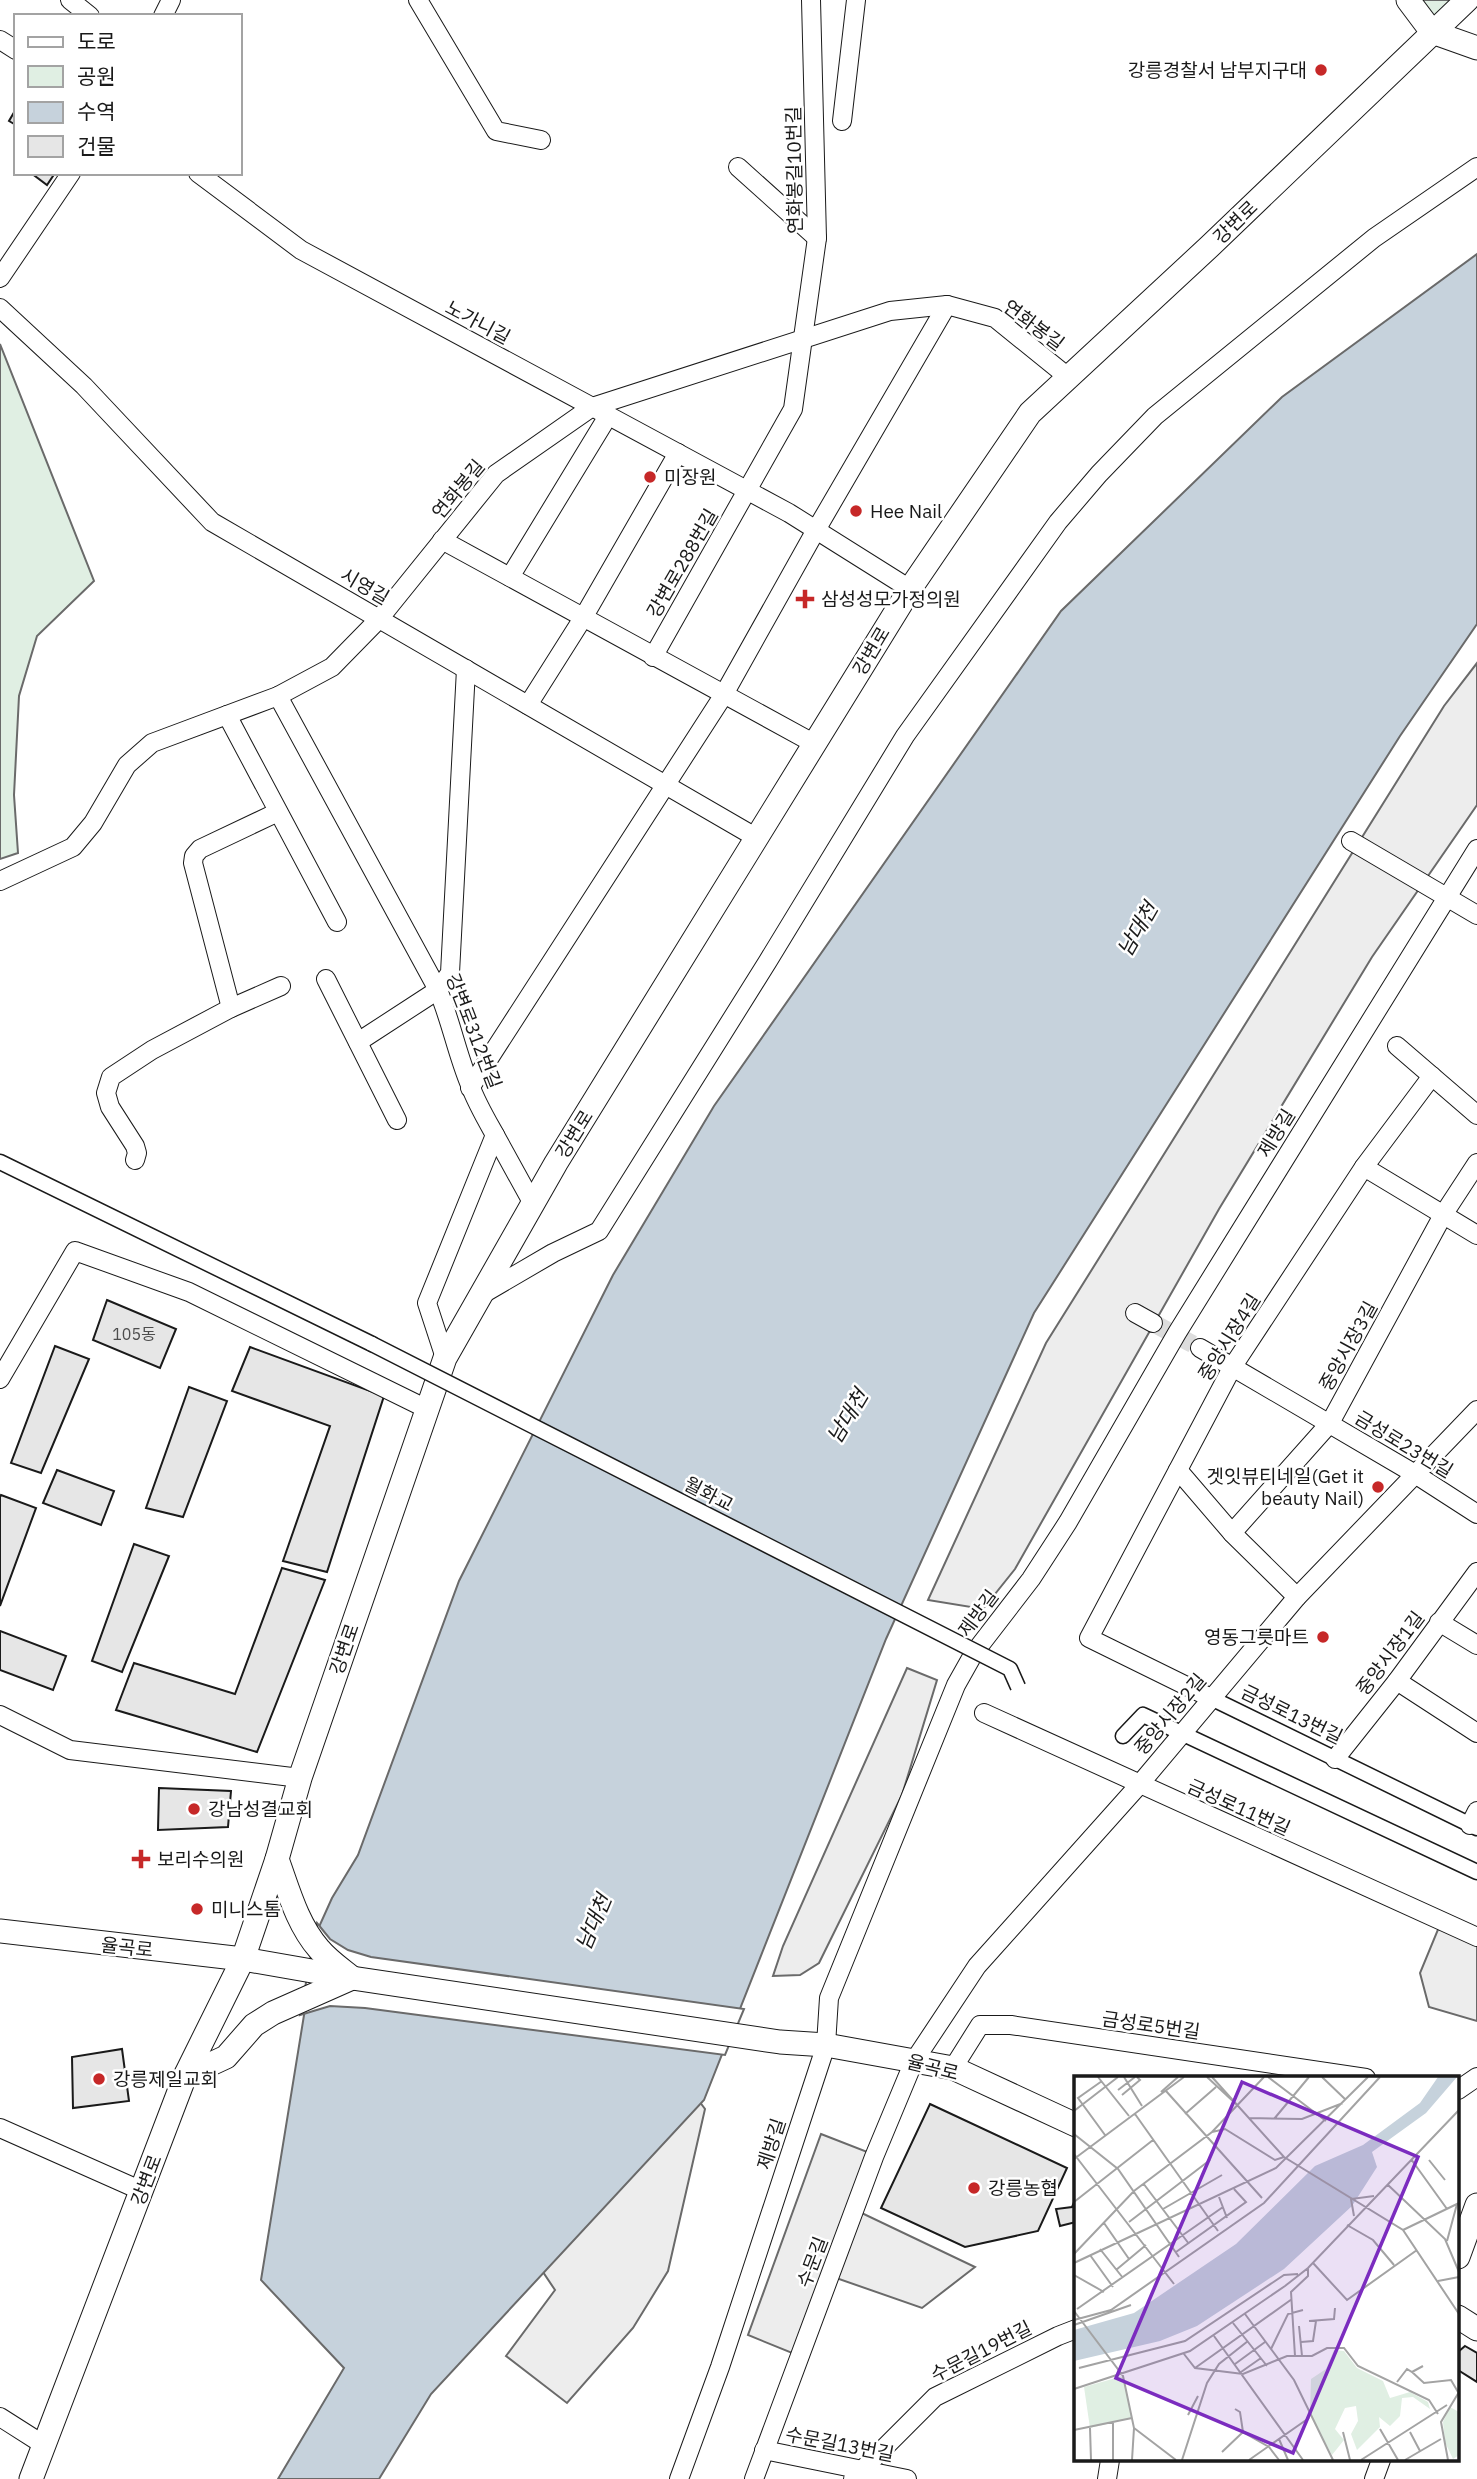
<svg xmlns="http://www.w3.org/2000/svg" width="1477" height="2479" viewBox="0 0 1477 2479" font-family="'IBM Plex Sans','Noto Sans KR',sans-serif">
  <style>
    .green { fill: #e0efe3; stroke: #6a6a6a; stroke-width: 2 }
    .parking { fill: #ededed; stroke: #6a6a6a; stroke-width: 2 }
    .water { fill: #c6d2dc; stroke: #6a6a6a; stroke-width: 2 }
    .pier { fill: #fff; stroke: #6a6a6a; stroke-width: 2 }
    .building { fill: #e6e6e6; stroke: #1a1a1a; stroke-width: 2 }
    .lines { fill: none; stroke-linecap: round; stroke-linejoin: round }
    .minor-tunnel { stroke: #ddd; stroke-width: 18; stroke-dasharray: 18 9; stroke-linecap: butt }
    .pedestrian-casing { stroke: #1a1a1a; stroke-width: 17 }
    .minor-casing { stroke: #1a1a1a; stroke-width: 20 }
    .tertiary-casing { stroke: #1a1a1a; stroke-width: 25 }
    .pedestrian { stroke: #fff; stroke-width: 14 }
    .minor { stroke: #fff; stroke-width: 18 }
    .tertiary { stroke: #fff; stroke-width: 23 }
    .pedestrian-bridge-casing { stroke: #1a1a1a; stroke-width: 17; stroke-linecap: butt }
    .pedestrian-bridge { stroke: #fff; stroke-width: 14 }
    .poi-dot { fill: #c62828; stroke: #fff; stroke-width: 2.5 }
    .labels { text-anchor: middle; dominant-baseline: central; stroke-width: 5; stroke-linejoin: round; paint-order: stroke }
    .number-label { font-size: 16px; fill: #4d4d4d }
    .poi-label { font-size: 19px; fill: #1a1a1a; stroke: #fff; text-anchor: start }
    .street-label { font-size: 19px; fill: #1a1a1a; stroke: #fff }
    .water-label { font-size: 21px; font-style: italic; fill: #1a1a1a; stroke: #fff }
    .inset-road { fill: none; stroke: #a3a3a3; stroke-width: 2 }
    .view { fill: #7b2cbf; fill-opacity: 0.15; stroke: #7b2cbf; stroke-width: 3.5 }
    .inset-edge { fill: none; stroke: #1a1a1a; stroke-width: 3.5 }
  </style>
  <rect width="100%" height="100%" fill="#fff"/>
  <g class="green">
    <path d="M1408,0H1467L1432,32Z"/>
    <path d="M0,344L94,581L37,636L19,696L14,795L18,853L0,859Z"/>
  </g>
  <g class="parking">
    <path d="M1477,663V805L1372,957L1219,1209L1015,1569L983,1609L928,1600L1046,1343L1444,706Z"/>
    <path d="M907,1668L937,1680L902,1795L819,1963L800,1975L773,1976L783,1946Z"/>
    <path d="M1439,1927L1477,1944V2021L1429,2007L1420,1973Z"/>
    <path d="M696,2097L705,2109L668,2271L633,2328L567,2403L506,2356L555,2290L537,2263Z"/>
    <path d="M821,2134L870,2153L849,2207L975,2267L922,2308L822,2273L797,2355L748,2335Z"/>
  </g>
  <path class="water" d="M1477,254V624L1400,736L1034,1313L886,1639L704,2100L431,2394L379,2479H278L344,2368L261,2280L318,1929L332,1898L358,1855L459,1581L613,1275L714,1106L1061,611L1282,397Z"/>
  <path class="pier" d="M317,1923L330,1939L348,1950L371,1957L744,2009L725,2055L365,2008L330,2006L300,2015Z"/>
  <g class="building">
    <path d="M16,109V125L9,121Z"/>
    <path d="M31,173H55L47,185Z"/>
    <path d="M107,1300L176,1329L160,1368L93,1340Z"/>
    <path d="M55,1346L89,1359L41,1473L11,1463Z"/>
    <path d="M250,1347L384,1396L327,1572L283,1561L330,1426L232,1391Z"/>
    <path d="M189,1387L227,1401L183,1517L146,1508Z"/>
    <path d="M57,1470L114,1491L101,1525L43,1503Z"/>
    <path d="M1,1495L36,1508L0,1606V1497Z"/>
    <path d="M134,1544L169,1556L122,1672L92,1661Z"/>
    <path d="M282,1568L325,1580L257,1752L116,1710L134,1663L235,1694Z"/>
    <path d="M0,1631L66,1656L53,1690L0,1670Z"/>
    <path d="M159,1788L231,1791L228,1827L158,1830Z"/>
    <path d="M122,2049L129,2101L73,2108L72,2057Z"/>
    <path d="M930,2104L1067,2168L1038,2231L965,2247L881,2208Z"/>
    <path d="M1076,2197V2222L1060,2226L1056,2209L1072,2207Z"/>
    <path d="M1465,2346L1477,2353V2382L1458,2370V2352Z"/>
  </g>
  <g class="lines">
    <path class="minor-tunnel" d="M1153,1323L1200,1348"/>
    <g class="pedestrian-casing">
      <g id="pedestrian">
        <path d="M0,1162L372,1344"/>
        <path d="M1211,1698L1477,1828"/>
        <path d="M1123,1736L1143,1715L1477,1872"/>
      </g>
    </g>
    <g class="minor-casing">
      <g id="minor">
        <path d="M70,0L90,16"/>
        <path d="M418,0L496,131L541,140"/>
        <path d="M163,16L171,0"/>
        <path d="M0,40L16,50"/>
        <path d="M842,121L856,0"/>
        <path d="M738,167L817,238"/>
        <path d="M198,173L301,250L789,513L910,589"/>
        <path d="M0,278L71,173"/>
        <path d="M0,308L84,386L212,522L757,838"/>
        <path d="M442,540L815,744"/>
        <path d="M510,577L608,416"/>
        <path d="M653,657L793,409L817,238L811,0"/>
        <path d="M278,696L438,990C451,1021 457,1054 470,1085C476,1102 486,1119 495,1135L427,1303L445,1358"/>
        <path d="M528,705L583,618L678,453"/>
        <path d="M227,715L337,922"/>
        <path d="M1351,841L1477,915"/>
        <path d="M0,881L73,847L93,823L127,765L152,743L278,696L332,667L379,619L496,474L592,407L890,311L947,305L995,318L1068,377"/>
        <path d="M326,979L397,1120"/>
        <path d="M231,1008L193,863L194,856L200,849L278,812"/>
        <path d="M358,1042L438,990L450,973L466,669"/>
        <path d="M1397,1046L1477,1115"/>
        <path d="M470,1088L723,696L816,530L947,305"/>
        <path d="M495,1135L533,1204"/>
        <path d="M135,1160L137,1153L135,1146L110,1107L106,1093L111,1077L152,1050L231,1008L281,986"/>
        <path d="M1364,1167L1477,1235"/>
        <path d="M481,1295L553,1253L599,1231L768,961L905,736L1058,522L1099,474L1155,416L1374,238L1477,167"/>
        <path d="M1135,1313L1153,1323"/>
        <path d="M1200,1348L1415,1474L1477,1514"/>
        <path d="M0,1379L75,1251L189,1292L427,1409"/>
        <path d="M1178,1470L1232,1533L1297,1597"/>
        <path d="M1232,1533L1330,1423L1443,1215L1477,1163"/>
        <path d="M1439,1622L1477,1645"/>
        <path d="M1397,1681L1477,1733"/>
        <path d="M1211,1698L1089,1638L1233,1366L1364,1167L1432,1076"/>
        <path d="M984,1713L1477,1937"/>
        <path d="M0,1715L70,1750L300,1778"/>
        <path d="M1335,1759L1397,1681L1477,1572"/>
        <path d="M1470,1825L1477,1811"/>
        <path d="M953,2068L980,2025H1011L1366,2078"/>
        <path d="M1458,2090L1477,2077"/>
        <path d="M0,2128L142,2191"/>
        <path d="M0,2417L44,2445"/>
        <path d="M764,2450L907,2479"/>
        <path d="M679,2479L720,2367L826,2045L829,1998L956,1685L974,1653L1031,1579L1068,1522L1177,1333L1477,849"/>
        <path d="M754,2479L874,2157L914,2061L977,1966L1139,1785L1297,1597L1477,1410"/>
        <path d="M853,2479L935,2397L1058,2336L1076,2329"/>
        <path d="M1107,2479L1110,2460"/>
        <path d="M1374,2479L1381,2460"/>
      </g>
    </g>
    <g class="tertiary-casing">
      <g id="tertiary">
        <path d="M1408,0L1432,32L1477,48"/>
        <path d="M0,1931L243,1959L352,1978L780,2042L826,2045L953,2068L1076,2125"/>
        <path d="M185,2076L226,2057L254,2025L273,2013L352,1978C341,1969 328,1960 319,1949C297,1924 288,1889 277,1859"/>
        <path d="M1458,2257L1477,2205"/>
        <path d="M1458,2317L1477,2329"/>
        <path d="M31,2479L185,2076L243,1959L277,1859L300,1778L445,1358L556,1163L910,589L1030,413L1210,246L1467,0"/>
      </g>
    </g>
    <use href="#pedestrian" class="pedestrian"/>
    <use href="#minor" class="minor"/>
    <use href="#tertiary" class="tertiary"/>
    <g class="pedestrian-bridge-casing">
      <path id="pedestrian-bridge" d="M372,1344L1010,1669L1018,1687"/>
    </g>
    <use href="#pedestrian-bridge" class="pedestrian-bridge"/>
  </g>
  <g class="poi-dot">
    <circle cx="1321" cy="70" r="7"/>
    <circle cx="650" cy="477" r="7"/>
    <circle cx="856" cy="511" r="7"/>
    <path d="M801.5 588.5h7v7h7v7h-7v7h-7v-7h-7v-7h7z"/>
    <circle cx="1378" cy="1487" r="7"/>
    <circle cx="1323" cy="1637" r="7"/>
    <circle cx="194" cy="1809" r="7"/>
    <path d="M137.5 1848.5h7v7h7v7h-7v7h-7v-7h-7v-7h7z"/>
    <circle cx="197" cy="1909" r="7"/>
    <circle cx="99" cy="2079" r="7"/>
    <circle cx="974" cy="2188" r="7"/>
  </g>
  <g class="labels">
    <g class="number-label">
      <text x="134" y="1334">105동</text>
    </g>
    <g class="poi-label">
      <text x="1307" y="70" text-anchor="end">강릉경찰서 남부지구대</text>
      <text x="664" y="477">미장원</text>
      <text x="870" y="511">Hee Nail</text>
      <text x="821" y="599">삼성성모가정의원</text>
      <text x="1364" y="1476" text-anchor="end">겟잇뷰티네일(Get it<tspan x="1364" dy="22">beauty Nail)</tspan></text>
      <text x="1309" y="1637" text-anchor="end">영동그릇마트</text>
      <text x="208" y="1809">강남성결교회</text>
      <text x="157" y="1859">보리수의원</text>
      <text x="211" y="1909">미니스톰</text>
      <text x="113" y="2079">강릉제일교회</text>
      <text x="988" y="2188">강릉농협</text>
    </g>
    <g class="street-label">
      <text transform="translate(794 170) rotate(-91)">연화봉길10번길</text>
      <text transform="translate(1235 222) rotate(-44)">강변로</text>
      <text transform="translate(478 322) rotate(28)">노가니길</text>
      <text transform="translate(1034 325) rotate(37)">연화봉길</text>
      <text transform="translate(458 489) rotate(-50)">연화봉길</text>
      <text transform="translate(682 563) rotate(-60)">강변로288번길</text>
      <text transform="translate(365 586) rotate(30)">시영길</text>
      <text transform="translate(871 651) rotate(-59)">강변로</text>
      <text transform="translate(474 1031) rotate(69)">강변로312번길</text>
      <text transform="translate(1276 1133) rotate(-58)">제방길</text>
      <text transform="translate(574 1134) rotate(-58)">강변로</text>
      <text transform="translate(1229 1337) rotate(-58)">중앙시장4길</text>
      <text transform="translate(1348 1346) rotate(-61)">중앙시장3길</text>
      <text transform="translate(1404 1444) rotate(31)">금성로23번길</text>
      <text transform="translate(709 1494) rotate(27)">월화교</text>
      <text transform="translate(978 1613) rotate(-53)">제방길</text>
      <text transform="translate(344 1649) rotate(-71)">강변로</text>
      <text transform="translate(1390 1653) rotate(-53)">중앙시장1길</text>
      <text transform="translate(1170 1714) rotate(-50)">중앙시장2길</text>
      <text transform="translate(1292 1714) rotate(26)">금성로13번길</text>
      <text transform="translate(1239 1807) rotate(24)">금성로11번길</text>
      <text transform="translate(127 1947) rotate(6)">율곡로</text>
      <text transform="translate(1151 2025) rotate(8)">금성로5번길</text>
      <text transform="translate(933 2067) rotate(14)">율곡로</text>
      <text transform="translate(771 2144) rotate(-72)">제방길</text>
      <text transform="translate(146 2180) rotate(-69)">강변로</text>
      <text transform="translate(812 2262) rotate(-69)">수문길</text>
      <text transform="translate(981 2351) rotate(-27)">수문길19번길</text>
      <text transform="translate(840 2444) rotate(11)">수문길13번길</text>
    </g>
    <g class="water-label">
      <text transform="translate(1137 929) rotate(-60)">남대천</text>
      <text transform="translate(847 1416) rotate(-59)">남대천</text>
      <text transform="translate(593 1922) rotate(-67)">남대천</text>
    </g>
  </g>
  <g transform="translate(1074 2076)">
    <rect width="385" height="385" fill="#fff"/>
    <path d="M260,274L270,275L283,292L309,305L316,322L336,316L354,326L356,333L339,321L328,322L326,340L316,350L305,341L306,351L283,374L277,358L284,345L282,330L271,332L261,353L270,364L258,379L236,339L237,303L252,293ZM49,300L58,342L16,352L10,311ZM376,331L385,336V379L379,383L371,366L369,346Z" fill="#e0efe3"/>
    <path d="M364,1H383L352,37L298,76L303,91L278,130L210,193L123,250L86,265L0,285V254L60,237L162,168L241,90L289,69L346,27Z" fill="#c6d2dc"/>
    <path class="inset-road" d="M24,1L55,40M50,1L68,30M133,1L162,28M138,1L210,81L329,154L385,238M194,1L252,45M248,1L272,24M28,5L4,22L31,59M44,14L61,1M92,15L188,122M87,16L104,1M48,19L66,4L63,1M0,35L44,1M61,38L144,155M111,38L142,11M175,42L228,43L269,27M200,43L235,1M138,56L151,53L201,84L210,81M0,58L44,93L105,181M0,78L100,208M0,83L110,1M337,83L373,133M355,84L371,104M69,107L115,168M313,108L371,163L385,196M145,121L153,142M0,126L79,64M89,133L148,99M280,140L277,123L300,120M55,146L136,84M30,147L55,183M273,149L299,164L320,189M329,154L385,127M373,165L383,128M26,173L49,202M102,176L172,126L160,113M0,178L60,115L138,56L190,1M16,179L39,211M0,187L202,92L294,1M239,187L273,224L343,174M42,194L72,169M0,199L30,216M364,205L385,201M3,233L149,131M0,235L49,300L60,352L58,384M171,238L220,304L259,384M0,244L37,234L190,127L306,1M235,245L260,243L261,232M159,247L193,290M0,249L57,229M225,250L228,280M140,260L229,384M227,266L239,265L242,245M197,273L214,238L229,234M110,278L121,292L169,298L213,280H238L253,272H270L284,290L355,324L364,338M221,280L217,216L234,200V192M161,288L191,266M5,292L111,265L210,199L224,198M121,292L218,223M167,296L187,282M338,296L350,307L377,304L384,316M323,306L333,293L338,296L349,290M0,313L116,275L211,210L234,192L385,34M161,333L166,336L169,356L195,371L205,384M114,339L124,320M39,346V384M16,352L17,384M60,352L102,384M306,353L324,384M0,354L58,342M269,356L276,384M336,356L346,375M205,363L214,384M148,376L169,356M108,384L133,307L145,288L174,265M175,384L235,342M287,384L373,329M331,384L367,363M374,384L367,346L385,316"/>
    <path class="view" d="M168,6L344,81L219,377L42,302Z"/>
    <rect width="385" height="385" class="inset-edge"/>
  </g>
  <rect x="14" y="14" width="228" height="161" fill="#ffffff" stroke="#a3a3a3" stroke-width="2"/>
  <rect x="28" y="37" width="35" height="10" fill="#ffffff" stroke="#a3a3a3" stroke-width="2"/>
  <text x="77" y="49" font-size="21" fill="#1a1a1a">도로</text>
  <rect x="28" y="66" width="35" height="21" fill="#e0efe3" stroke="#a3a3a3" stroke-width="2"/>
  <text x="77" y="84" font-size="21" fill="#1a1a1a">공원</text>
  <rect x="28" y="102" width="35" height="21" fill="#c6d2dc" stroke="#a3a3a3" stroke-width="2"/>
  <text x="77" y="119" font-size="21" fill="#1a1a1a">수역</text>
  <rect x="28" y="136" width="35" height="21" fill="#e6e6e6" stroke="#a3a3a3" stroke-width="2"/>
  <text x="77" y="154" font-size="21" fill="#1a1a1a">건물</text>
</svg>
